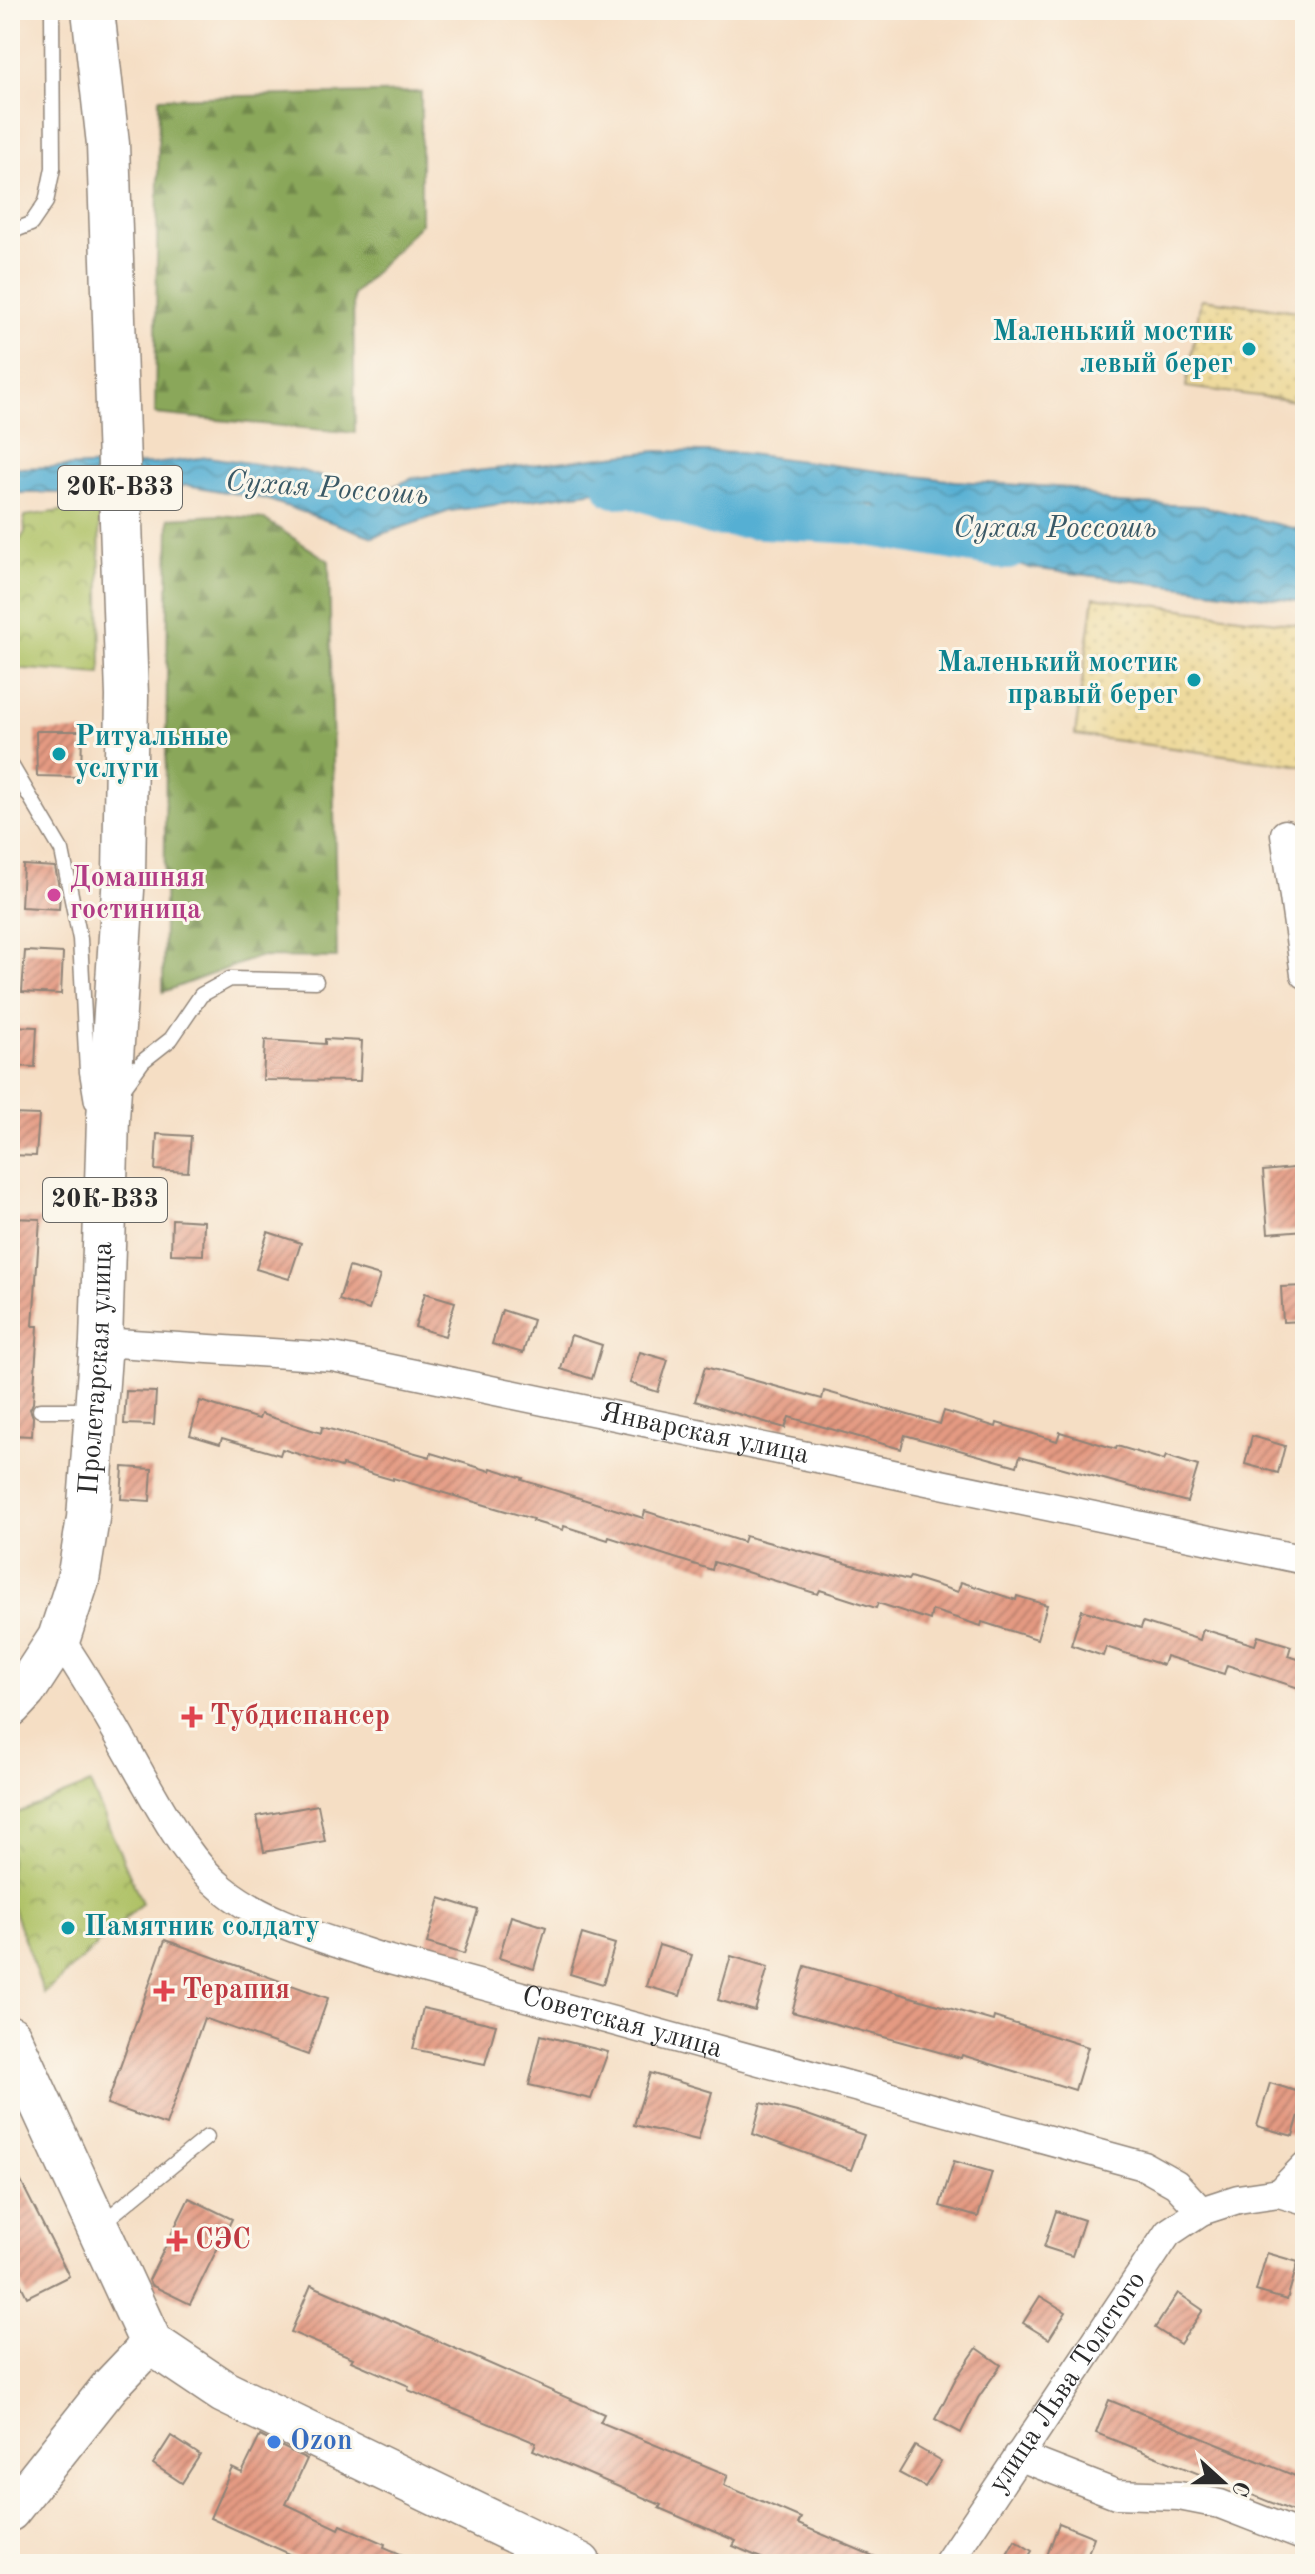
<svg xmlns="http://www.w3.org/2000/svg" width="1315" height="2574" viewBox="0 0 1315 2574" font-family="'Old Standard TT',serif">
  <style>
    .forest { fill: url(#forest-firs); stroke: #5a6942; stroke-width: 2 }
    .sand { fill: url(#sand-dots); stroke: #8c8264; stroke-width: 2 }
    .park { fill: url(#park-crowns); stroke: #6c7648; stroke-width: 2 }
    .water { fill: url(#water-waves); stroke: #406d7f; stroke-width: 2 }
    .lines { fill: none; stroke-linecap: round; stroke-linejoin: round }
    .river { stroke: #55afd3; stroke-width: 40 }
    .building { fill: url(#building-hatch) }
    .lane-casing { stroke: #908478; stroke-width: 17 }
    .street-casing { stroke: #908478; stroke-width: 31 }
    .secondary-casing { stroke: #908478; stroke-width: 41 }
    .primary-casing { stroke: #908478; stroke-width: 45 }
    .lane { stroke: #fff; stroke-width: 14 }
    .street { stroke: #fff; stroke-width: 28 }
    .secondary { stroke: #fff; stroke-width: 38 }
    .primary { stroke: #fff; stroke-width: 42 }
    .culture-dot { fill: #0f9aa8; stroke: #fbf7ec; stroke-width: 3 }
    .hotel-dot { fill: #d1479c; stroke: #fbf7ec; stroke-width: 3 }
    .health-dot { fill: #e0444e; stroke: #fbf7ec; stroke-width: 3 }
    .shop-dot { fill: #3f7fe0; stroke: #fbf7ec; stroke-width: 3 }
    .labels { text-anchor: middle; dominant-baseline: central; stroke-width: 6; stroke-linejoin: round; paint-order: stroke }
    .shield { fill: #fbf7ec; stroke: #696865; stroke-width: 2 }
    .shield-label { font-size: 26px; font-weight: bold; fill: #2b2b2b }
    .culture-label { font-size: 28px; font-weight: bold; fill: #0d838f; stroke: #fbf7ec; text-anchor: end }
    .hotel-label { font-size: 28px; font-weight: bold; fill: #b23c85; stroke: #fbf7ec; text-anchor: start }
    .street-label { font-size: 28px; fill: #2b2b2b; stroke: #fbf7ec }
    .health-label { font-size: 28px; font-weight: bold; fill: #be3a42; stroke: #fbf7ec; text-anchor: start }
    .shop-label { font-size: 28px; font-weight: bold; fill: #366cbe; stroke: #fbf7ec; text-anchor: start }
    .water-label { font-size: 30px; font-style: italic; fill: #3a5966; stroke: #fbf7ec }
  </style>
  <defs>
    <pattern id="forest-firs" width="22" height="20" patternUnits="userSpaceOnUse" patternTransform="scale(2)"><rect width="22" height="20" fill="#8aa75a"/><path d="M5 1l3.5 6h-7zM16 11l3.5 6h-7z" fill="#71884b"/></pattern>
    <pattern id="sand-dots" width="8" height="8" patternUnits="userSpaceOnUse" patternTransform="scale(2)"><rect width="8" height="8" fill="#eeda9e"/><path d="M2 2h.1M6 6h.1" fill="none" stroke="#cb8" stroke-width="1.8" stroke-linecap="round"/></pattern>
    <pattern id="park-crowns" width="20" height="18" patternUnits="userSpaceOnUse" patternTransform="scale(2)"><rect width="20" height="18" fill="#aec165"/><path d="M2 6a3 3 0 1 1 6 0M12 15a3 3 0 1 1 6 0" fill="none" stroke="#8e9d53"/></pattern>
    <pattern id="water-waves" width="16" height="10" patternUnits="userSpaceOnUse" patternTransform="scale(2)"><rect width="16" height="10" fill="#55afd3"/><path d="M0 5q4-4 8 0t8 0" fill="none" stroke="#478fab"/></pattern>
    <pattern id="building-hatch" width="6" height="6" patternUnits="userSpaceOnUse" patternTransform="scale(2)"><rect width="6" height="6" fill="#e49a82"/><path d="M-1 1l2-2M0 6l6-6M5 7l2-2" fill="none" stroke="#b97e6b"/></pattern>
  </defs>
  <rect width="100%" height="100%" fill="#fbf7ec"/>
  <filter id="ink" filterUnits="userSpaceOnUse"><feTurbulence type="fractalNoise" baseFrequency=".0125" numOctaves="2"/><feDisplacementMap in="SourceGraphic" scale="16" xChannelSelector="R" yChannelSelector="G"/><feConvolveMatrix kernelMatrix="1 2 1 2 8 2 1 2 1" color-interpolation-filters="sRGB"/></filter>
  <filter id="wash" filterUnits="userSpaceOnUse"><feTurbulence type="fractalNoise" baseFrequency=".006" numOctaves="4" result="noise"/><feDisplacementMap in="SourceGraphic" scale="32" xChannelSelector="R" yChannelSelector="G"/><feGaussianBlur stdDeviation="1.8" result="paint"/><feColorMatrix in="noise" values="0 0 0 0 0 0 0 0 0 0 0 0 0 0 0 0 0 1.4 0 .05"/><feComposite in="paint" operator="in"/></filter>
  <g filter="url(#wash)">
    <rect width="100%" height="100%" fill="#f5dec4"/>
    <g class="forest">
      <path d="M421,92V223L353,295L355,433L155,414L159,98Z"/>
      <path d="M219,515L264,519L329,561L337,958L258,957L163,992L169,518Z"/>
    </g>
    <g class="sand">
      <path d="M1201,299L1305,312V402L1186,387Z"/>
      <path d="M1094,597L1305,626V766L1075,735Z"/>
    </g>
    <g class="park">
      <path d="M99,506L101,674L10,668V556L25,532L24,516Z"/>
      <path d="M90,1784L142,1903L44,1994L10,1900V1816Z"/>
    </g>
    <path class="water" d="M657,451L740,453L955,481L1071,488L1113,503L1202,506L1305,531V602L1030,568L933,533L874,505L777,501L737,518L711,516L668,500L604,490L450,511L373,537L266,499L186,485L158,493H10V464L20,468L154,464L208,457L303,471L376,494L413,478Z"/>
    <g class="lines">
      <path class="river" d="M615,488L632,487L711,516L856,524L1008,550"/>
    </g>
    <g id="blocks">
      <g class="building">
        <path d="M36,731H82L81,777L37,776Z"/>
        <path d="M23,865L55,867L60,892L59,909L21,907Z"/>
        <path d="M25,951L63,953L61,994L22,992Z"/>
        <path d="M10,1026L37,1027L35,1067L10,1066Z"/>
        <path d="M325,1039L362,1041L360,1081L263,1080L265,1040L325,1044Z"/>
        <path d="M10,1114L39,1115L36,1156L10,1155Z"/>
        <path d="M157,1134L191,1136L188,1172L155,1170Z"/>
        <path d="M1303,1167L1305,1230L1268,1233L1263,1171Z"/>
        <path d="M10,1218L40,1219L33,1326H38L33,1403L30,1409L33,1417L32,1436L10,1435Z"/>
        <path d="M172,1219L204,1221L203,1255L171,1254Z"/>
        <path d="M268,1232L301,1243L289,1279L256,1269Z"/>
        <path d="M349,1267L380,1276L369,1310L339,1300Z"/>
        <path d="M1305,1286V1321L1283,1322L1281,1287Z"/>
        <path d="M425,1293L455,1302L445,1336L415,1327Z"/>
        <path d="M502,1310L533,1320L523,1353L492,1344Z"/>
        <path d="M571,1335L602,1345L592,1379L561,1369Z"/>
        <path d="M640,1352L668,1360L658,1392L630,1383Z"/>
        <path d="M705,1367L822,1399L824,1391L940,1424L944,1411L996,1427L997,1423L1057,1441L1060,1432L1116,1449L1117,1446L1164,1460L1166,1456L1198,1466L1187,1502L1020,1456L1017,1466L905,1435L901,1449L789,1417L785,1428L695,1401Z"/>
        <path d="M126,1391L156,1392L154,1425L124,1424Z"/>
        <path d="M200,1401L259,1419L261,1414L321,1433L322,1427L430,1457L431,1453L490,1471L491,1468L523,1478L522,1480L643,1518L645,1511L743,1542L745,1536L908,1580L910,1577L958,1592L961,1582L1016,1600L1017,1596L1047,1605L1037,1639L982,1622L981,1626L932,1610L930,1620L878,1603L876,1608L820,1590L818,1594L714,1562L712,1570L609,1537L608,1540L564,1526L563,1530L532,1521L533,1519L393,1478V1480L342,1465L341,1467L282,1449L280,1455L222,1438L220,1444L190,1435Z"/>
        <path d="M1252,1436L1285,1446L1278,1473L1245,1464Z"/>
        <path d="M123,1467L152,1469L150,1501L121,1499Z"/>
        <path d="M1082,1610L1141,1628L1143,1622L1200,1640L1203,1629L1255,1645L1258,1636L1291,1646L1288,1656L1305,1661V1690L1227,1665L1224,1674L1166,1656L1163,1665L1106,1647L1103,1656L1071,1645Z"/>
        <path d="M318,1805L325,1841L264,1852L257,1816Z"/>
        <path d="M440,1898L478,1910L464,1954L427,1943Z"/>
        <path d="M511,1916L546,1927L534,1969L499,1958Z"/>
        <path d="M582,1934L615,1944L603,1984L570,1974Z"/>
        <path d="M165,1940L328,1998L308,2055L204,2018L166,2125L107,2104Z"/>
        <path d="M659,1945L692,1955L680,1996L646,1986Z"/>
        <path d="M731,1956L768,1967L755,2011L718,2000Z"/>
        <path d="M805,1966L993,2021L994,2017L1088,2047L1075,2090L962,2055L961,2058L792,2012Z"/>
        <path d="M423,2008L496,2025L485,2064L413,2049Z"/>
        <path d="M541,2035L608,2052L591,2099L529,2085Z"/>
        <path d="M650,2073L712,2092L698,2140L634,2125Z"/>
        <path d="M1270,2083L1305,2094L1293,2136L1257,2126Z"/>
        <path d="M761,2103L805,2114L864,2135L851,2170L753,2134Z"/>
        <path d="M10,2160L69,2276L27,2297L10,2263Z"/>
        <path d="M954,2161L992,2172L978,2217L940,2206Z"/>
        <path d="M189,2198L232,2219L190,2304L151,2285L149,2280Z"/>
        <path d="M1056,2211L1084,2220L1072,2256L1044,2247Z"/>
        <path d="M1267,2253L1298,2262L1287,2300L1256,2291Z"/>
        <path d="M311,2285L604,2414L600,2422L728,2475L724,2485L801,2518L798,2524L892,2564H775L733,2546L736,2541L659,2508L661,2505L533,2450L536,2443L408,2390L409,2386L351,2361L353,2358L291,2332Z"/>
        <path d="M1178,2293L1203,2310L1180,2344L1155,2328Z"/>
        <path d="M1040,2296L1066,2312L1049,2339L1023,2323Z"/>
        <path d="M977,2348L1001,2365L978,2398L961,2433L935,2419L956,2378Z"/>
        <path d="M1109,2400L1305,2480V2516L1096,2433Z"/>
        <path d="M171,2436L200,2455L182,2483L153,2464Z"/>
        <path d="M260,2436L307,2459L286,2504L339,2529L341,2525L385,2544L384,2547L424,2564H312L210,2518L232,2468L242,2473Z"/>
        <path d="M915,2446L941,2461L925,2487L899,2473Z"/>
        <path d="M1059,2523L1094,2537L1084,2564H1044Z"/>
        <path d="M1015,2540L1032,2551L1024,2564H1001Z"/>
      </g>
    </g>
  </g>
  <g filter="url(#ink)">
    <use href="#blocks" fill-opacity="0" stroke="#908478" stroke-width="2"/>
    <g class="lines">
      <g class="lane-casing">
        <g id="lane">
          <path d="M10,232L31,224L46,202L53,168L52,10"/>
          <path d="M10,763L62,851L80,939L87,1072L92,1102"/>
          <path d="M122,1090L143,1061L171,1039L201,995L230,979L316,981"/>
          <path d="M40,1410H92"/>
          <path d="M101,2224L207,2137"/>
        </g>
      </g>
      <g class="street-casing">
        <g id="street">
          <path d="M1285,834L1305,974"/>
          <path id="s1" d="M101,1342L333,1357L1305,1560"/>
          <path id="s2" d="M59,1638C89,1682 115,1728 141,1775C164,1814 187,1860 223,1889C267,1925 327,1939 379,1957L1144,2166L1176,2184L1201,2211L1238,2199L1279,2193L1305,2201"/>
          <path d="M1279,2193L1305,2166"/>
          <path d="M1018,2456L1116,2494L1179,2496L1220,2504L1305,2537"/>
          <path id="s3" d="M947,2564L1168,2233L1201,2211"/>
        </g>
      </g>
      <g class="secondary-casing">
        <path id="secondary" d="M10,2512L110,2386L151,2343"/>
      </g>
      <g class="primary-casing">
        <g id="primary">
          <path id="s4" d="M10,1706L25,1690L59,1638L78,1580L88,1518L101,1342L108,1119L124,875L127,696L108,144L93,10"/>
          <path d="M10,2037L151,2343L224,2392L580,2564"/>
        </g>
      </g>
      <use href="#lane" class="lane"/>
      <use href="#street" class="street"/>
      <use href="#secondary" class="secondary"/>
      <use href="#primary" class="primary"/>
    </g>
  </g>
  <g class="culture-dot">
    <circle cx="1249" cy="349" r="8"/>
    <circle cx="1194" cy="680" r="8"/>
    <circle cx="59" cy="754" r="8"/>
    <circle cx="68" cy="1928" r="8"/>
  </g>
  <circle class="hotel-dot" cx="54" cy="895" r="8"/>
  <g class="health-dot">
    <path d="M188 1705h8v8h8v8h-8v8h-8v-8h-8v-8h8z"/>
    <path d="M160 1979h8v8h8v8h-8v8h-8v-8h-8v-8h8z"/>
    <path d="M173 2229h8v8h8v8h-8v8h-8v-8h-8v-8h8z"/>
  </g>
  <circle class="shop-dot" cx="274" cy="2442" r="8"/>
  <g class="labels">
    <g class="shield">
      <rect x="58" y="466" width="124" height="44" rx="6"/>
      <rect x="43" y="1178" width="124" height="44" rx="6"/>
    </g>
    <g class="shield-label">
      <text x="120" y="488">20К-В33</text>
      <text x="105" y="1200">20К-В33</text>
    </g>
    <g class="culture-label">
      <text x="1233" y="333">Маленький мостик<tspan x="1233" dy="32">левый берег</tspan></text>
      <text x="1178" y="664">Маленький мостик<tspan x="1178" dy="32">правый берег</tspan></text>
      <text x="75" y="738" text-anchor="start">Ритуальные<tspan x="75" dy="32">услуги</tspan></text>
      <text x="84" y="1928" text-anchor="start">Памятник солдату</text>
    </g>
    <g class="hotel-label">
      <text x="70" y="879">Домашняя<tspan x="70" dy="32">гостиница</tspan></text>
    </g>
    <g class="street-label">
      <text stroke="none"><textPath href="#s4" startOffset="358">Пролетарская улица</textPath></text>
      <text stroke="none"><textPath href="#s1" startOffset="612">Январская улица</textPath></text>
      <text stroke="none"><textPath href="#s2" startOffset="724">Советская улица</textPath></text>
      <text stroke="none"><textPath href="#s3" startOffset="218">улица Льва Толстого</textPath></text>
    </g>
    <g class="health-label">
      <text x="210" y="1717">Тубдиспансер</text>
      <text x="182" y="1991">Терапия</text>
      <text x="195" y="2241">СЭС</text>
    </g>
    <g class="shop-label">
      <text x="290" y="2442">Ozon</text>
    </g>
    <g class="water-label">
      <text transform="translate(327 489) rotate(4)">Сухая Россошь</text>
      <text x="1055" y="529">Сухая Россошь</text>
    </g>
  </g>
  <rect width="1315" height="2574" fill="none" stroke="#fbf7ec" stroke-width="40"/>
  <g transform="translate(1223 2482) rotate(111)" stroke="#fbf7ec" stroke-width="6" paint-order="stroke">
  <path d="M0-6L14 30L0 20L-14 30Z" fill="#2b2b2b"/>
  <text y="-12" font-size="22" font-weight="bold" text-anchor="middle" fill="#2b2b2b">С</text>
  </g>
</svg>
